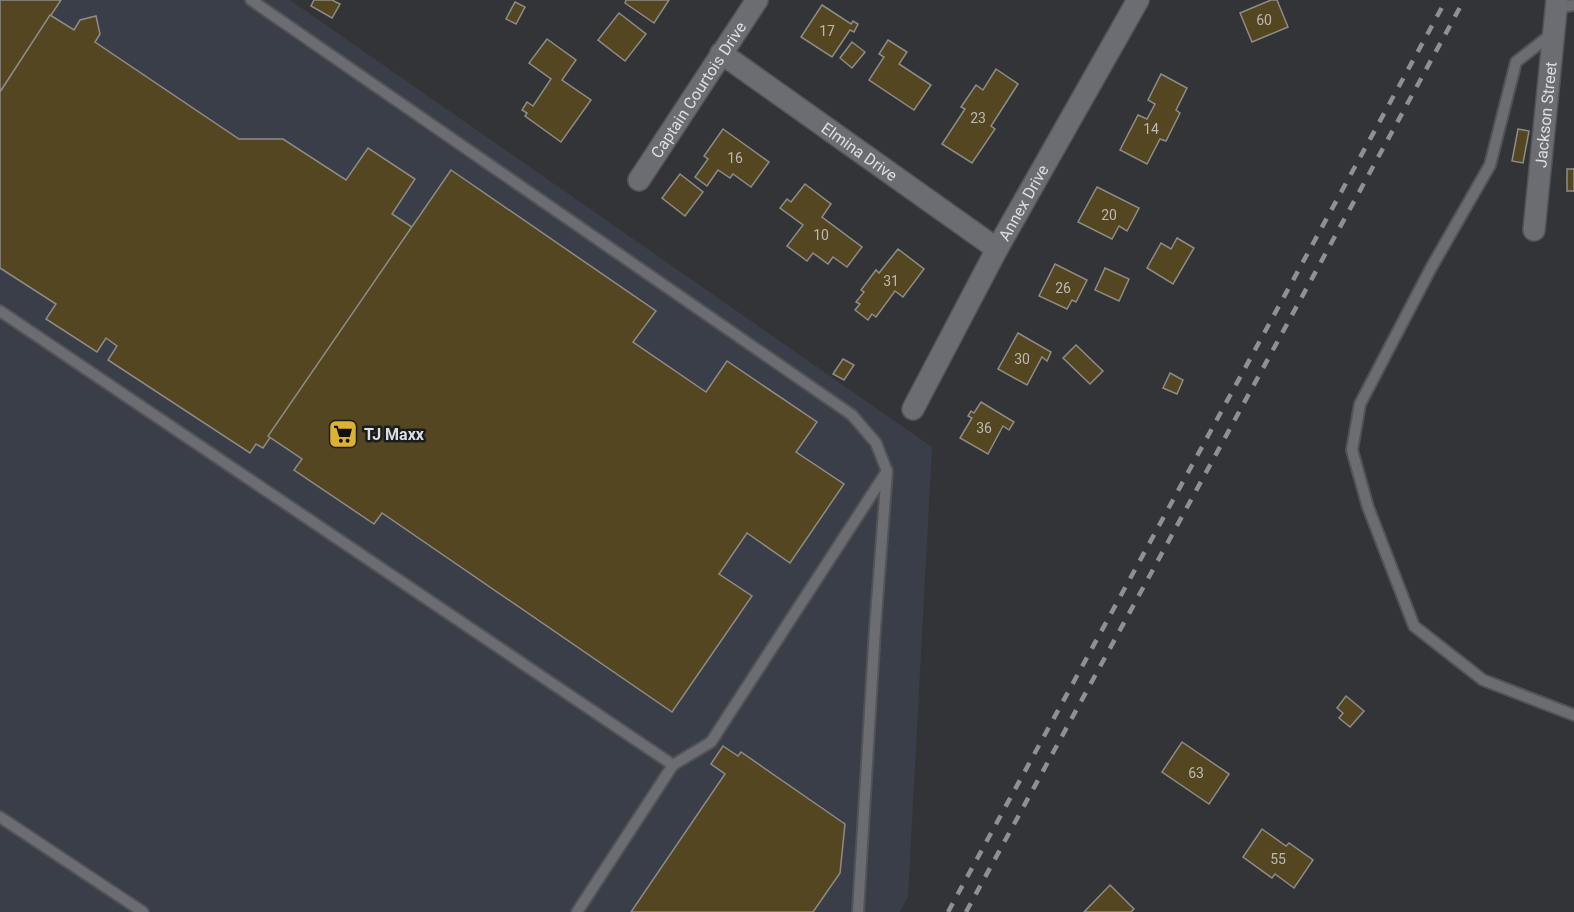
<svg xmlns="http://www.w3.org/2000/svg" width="1574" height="912" viewBox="0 0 1574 912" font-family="Roboto,sans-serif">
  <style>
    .built { fill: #3a3e48 }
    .building { fill: #534621; stroke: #8e8c87; stroke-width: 1.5 }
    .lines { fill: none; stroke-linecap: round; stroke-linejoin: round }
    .service-casing { stroke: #515356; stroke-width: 14 }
    .minor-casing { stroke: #515356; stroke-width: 24 }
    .service { stroke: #6b6d72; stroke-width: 10 }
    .minor { stroke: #6b6d72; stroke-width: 21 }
    .rail { stroke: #8f9094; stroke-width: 4.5; stroke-dasharray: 10 10; stroke-linecap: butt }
    .labels { text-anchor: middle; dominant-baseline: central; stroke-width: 5; stroke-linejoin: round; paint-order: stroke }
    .number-label { font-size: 14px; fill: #bbb9b2 }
    .street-label { font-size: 16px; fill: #dedfe2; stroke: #1b1c1e }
    .poi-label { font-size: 16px; font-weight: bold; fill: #dedfe2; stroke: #1b1c1e; text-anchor: start }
  </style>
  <rect width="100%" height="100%" fill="#323438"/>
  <path class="built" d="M0,0H290L932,447L908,897L900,912H0Z"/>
  <g class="building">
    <path d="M0,0H61L0,92Z"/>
    <path d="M314,0H332L340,4L332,18L311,6Z"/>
    <path d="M626,0H669L654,23L625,3Z"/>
    <path d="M1271,0H1277L1288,27L1252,42L1240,13Z"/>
    <path d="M515,2L525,7L516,24L506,19Z"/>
    <path d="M822,5L851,24L853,21L858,24L854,32L850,30L832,57L801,37Z"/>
    <path d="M619,13L646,34L625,61L598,40Z"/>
    <path d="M50,15L74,30L80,20L96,16L100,34L95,42L239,139H283L346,180L368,148L415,179L392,214L412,227L263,448L256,444L250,453L108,360L117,346L106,338L97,352L46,319L56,304L0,268V92Z"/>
    <path d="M547,39L576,60L562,80L591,100L561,142L525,116L527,113L522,110L527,102L533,106L551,79L529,63Z"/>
    <path d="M888,40L907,52L899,64L931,85L914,110L869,80L884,57L879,54Z"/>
    <path d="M852,42L865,52L852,68L840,58Z"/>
    <path d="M996,69L1018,84L991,126L995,129L972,163L942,144L965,109L961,107L976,85L983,90Z"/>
    <path d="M1161,74L1187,88L1176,110L1180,113L1166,141L1160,139L1147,164L1120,150L1138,115L1147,119L1155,104L1148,100Z"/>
    <path d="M723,129L769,162L751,187L733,174L730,178L718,170L707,186L695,177L708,159L704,156Z"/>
    <path d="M1518,129L1529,131L1523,163L1512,161Z"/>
    <rect x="1567" y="169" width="7" height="22"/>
    <path d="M451,170L656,311L633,342L706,392L727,361L817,422L796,452L844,484L790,563L747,533L719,574L752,596L672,712L382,513L374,524L294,470L302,459L268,436Z"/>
    <path d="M680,174L703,192L685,216L662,198Z"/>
    <path d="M805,184L831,204L822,217L862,247L847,267L833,257L828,264L813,253L807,261L787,246L803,225L780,208L787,199L791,202Z"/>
    <path d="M1097,187L1139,208L1127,231L1119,226L1112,239L1078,222Z"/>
    <path d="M1177,238L1194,248L1173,284L1147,268L1161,243L1171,249Z"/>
    <path d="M898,249L924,269L903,297L895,291L876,317L872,314L868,320L855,310L860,304L856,302L864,292L861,290L876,270L879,273Z"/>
    <path d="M1055,264L1087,280L1076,302L1072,300L1067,309L1039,296Z"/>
    <path d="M1105,268L1129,279L1119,301L1095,290Z"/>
    <path d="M1018,333L1051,352L1047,361L1042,357L1027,385L998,369Z"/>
    <path d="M1076,345L1103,371L1090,384L1063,358Z"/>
    <path d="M843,359L854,365L844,380L833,374Z"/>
    <path d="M1170,373L1183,380L1177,394L1163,388Z"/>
    <path d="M981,402L1014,422L1009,430L1003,426L988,454L960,438L972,418L968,416L971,411L974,413Z"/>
    <path d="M1346,696L1364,711L1350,727L1339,718L1343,713L1337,708Z"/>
    <path d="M1182,742L1229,774L1209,804L1162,772Z"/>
    <path d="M723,746L738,756L741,752L845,824L840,873L813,912H631L725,774L711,764Z"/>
    <path d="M1262,829L1286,846L1289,843L1313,860L1294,888L1275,874L1272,878L1243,857Z"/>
    <path d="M1110,885L1134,909L1131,912H1084Z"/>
  </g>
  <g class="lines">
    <g class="service-casing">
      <g id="service">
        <path d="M251,0L852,415L876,443L887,471"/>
        <path d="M1556,8L1574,5"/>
        <path d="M1553,33L1516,62L1490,165L1431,268L1360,404L1352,450L1368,507L1414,626L1483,680L1574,715"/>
        <path d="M0,311L673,765L577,912"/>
        <path d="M673,765L711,742L887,471L875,629L858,912"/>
        <path d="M0,817L143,912"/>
      </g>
    </g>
    <g class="minor-casing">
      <g id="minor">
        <path id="s1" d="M721,53L997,249"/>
        <path id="s2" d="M639,180L757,0"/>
        <path id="s3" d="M1534,230L1557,0"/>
        <path id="s4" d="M913,409L997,249L1138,0"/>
      </g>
    </g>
    <use href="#service" class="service"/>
    <use href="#minor" class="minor"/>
    <g class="rail">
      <path d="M948,912L1446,0"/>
      <path d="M966,912L1464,0"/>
    </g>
  </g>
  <defs>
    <g id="supermarket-square" transform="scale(1.5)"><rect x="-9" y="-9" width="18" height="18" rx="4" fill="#dcb233" stroke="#1b1c1e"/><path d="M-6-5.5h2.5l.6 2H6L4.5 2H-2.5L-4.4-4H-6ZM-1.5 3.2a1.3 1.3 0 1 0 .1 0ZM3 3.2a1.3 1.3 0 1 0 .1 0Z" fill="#111"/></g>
  </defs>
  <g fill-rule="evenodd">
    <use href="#supermarket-square" x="343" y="434"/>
  </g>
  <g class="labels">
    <g class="number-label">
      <text x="1264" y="20">60</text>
      <text x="827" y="31">17</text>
      <text x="978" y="118">23</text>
      <text x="1151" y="129">14</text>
      <text x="735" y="158">16</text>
      <text x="1109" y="215">20</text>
      <text x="821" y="235">10</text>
      <text x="891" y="281">31</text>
      <text x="1063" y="288">26</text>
      <text x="1022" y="359">30</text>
      <text x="984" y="428">36</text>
      <text x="1196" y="773">63</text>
      <text x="1278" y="859">55</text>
    </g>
    <g class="street-label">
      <text stroke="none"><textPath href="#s2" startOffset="108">Captain Courtois Drive</textPath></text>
      <text stroke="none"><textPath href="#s3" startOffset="116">Jackson Street</textPath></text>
      <text stroke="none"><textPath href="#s1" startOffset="170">Elmina Drive</textPath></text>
      <text stroke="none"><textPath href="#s4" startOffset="234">Annex Drive</textPath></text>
    </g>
    <g class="poi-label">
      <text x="364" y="434">TJ Maxx</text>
    </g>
  </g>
</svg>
